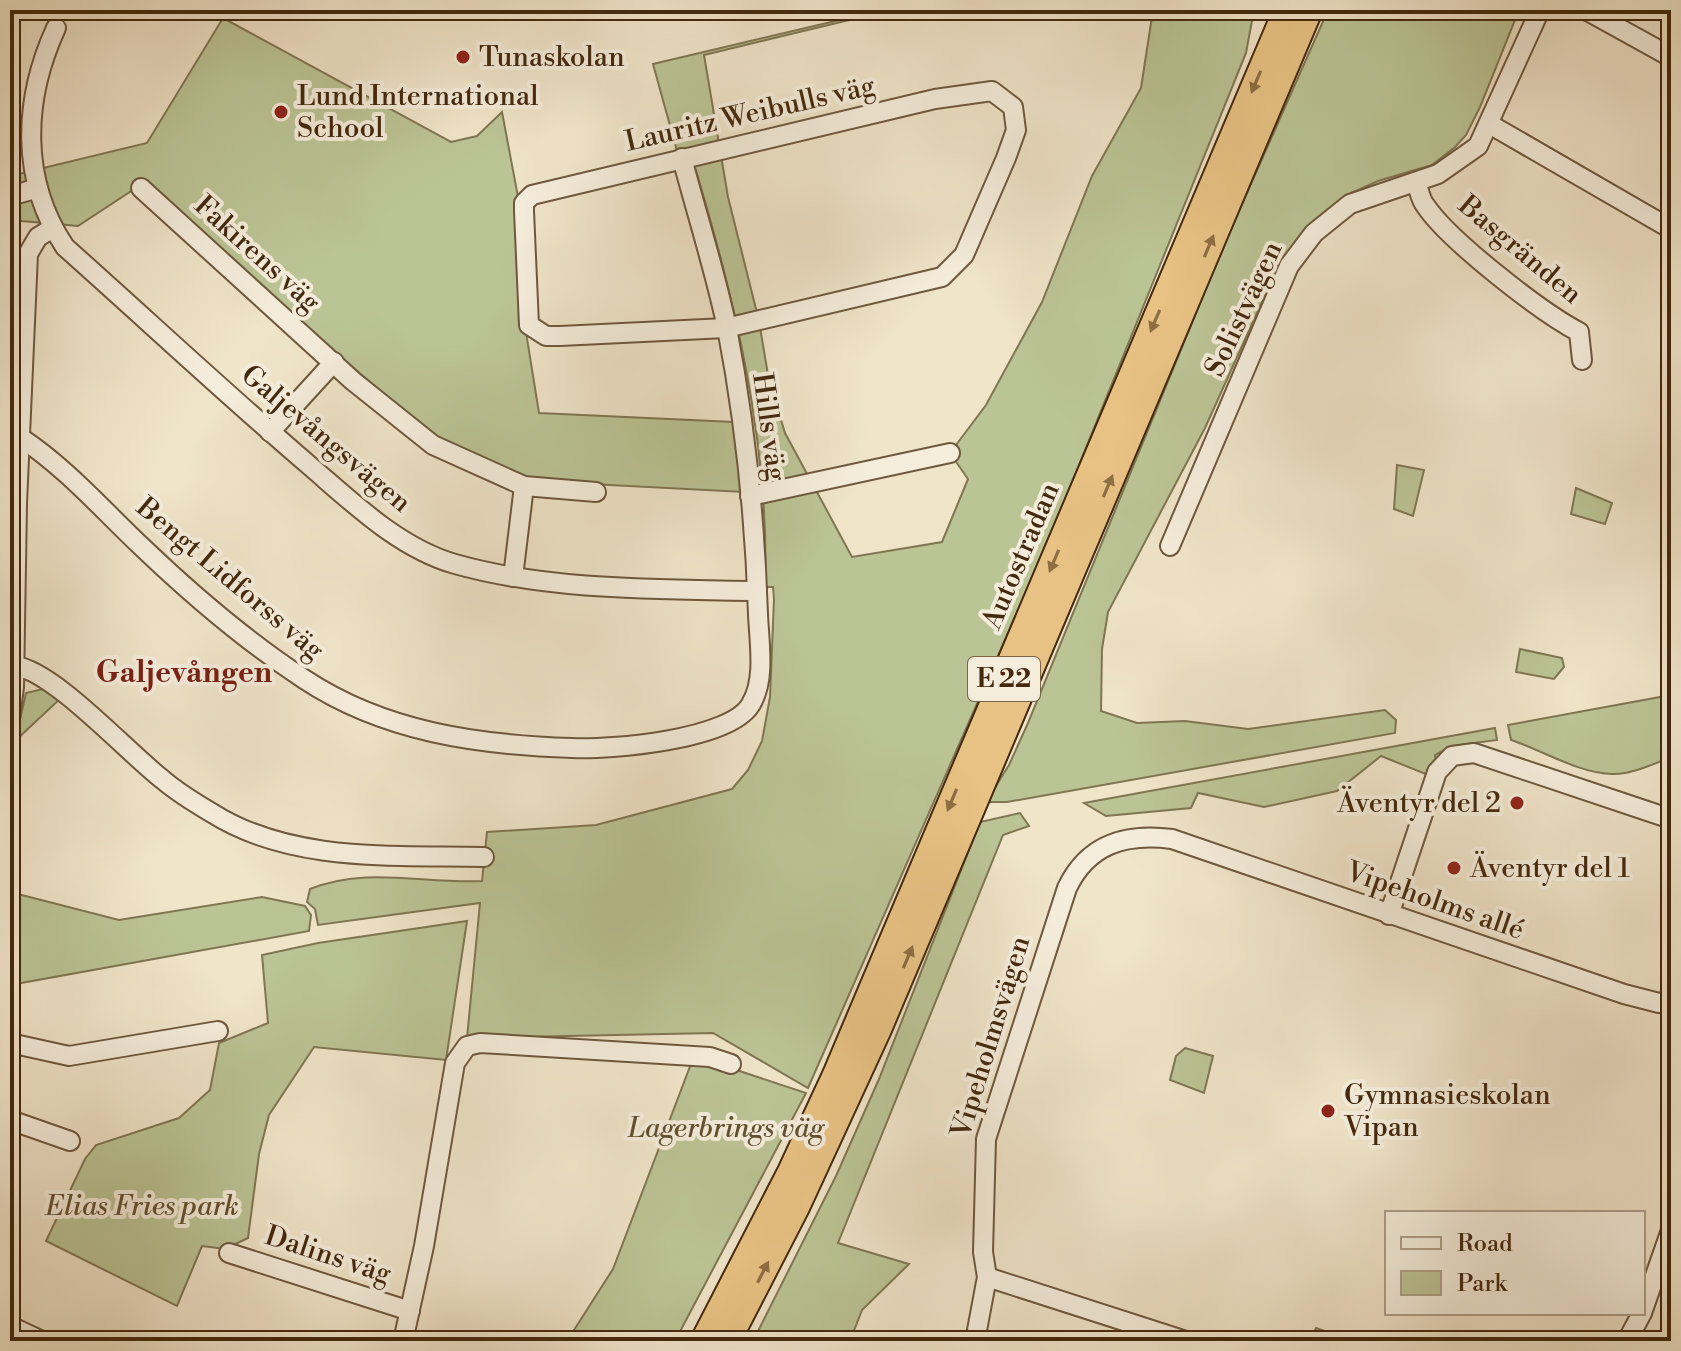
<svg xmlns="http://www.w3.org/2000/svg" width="1681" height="1351" viewBox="0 0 1681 1351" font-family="'Libre Bodoni',serif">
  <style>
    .green { fill: #bbc495; stroke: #807652; stroke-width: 2 }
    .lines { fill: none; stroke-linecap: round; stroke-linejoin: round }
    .minor-casing { stroke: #6f583d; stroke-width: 22 }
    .highway-casing { stroke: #44290e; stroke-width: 30 }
    .minor { stroke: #f5eddc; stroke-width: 18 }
    .highway { stroke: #e8c284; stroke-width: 26 }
    .oneway { fill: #8e6e43 }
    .poi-dot { fill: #8f2418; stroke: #f5eddc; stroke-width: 3 }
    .labels { text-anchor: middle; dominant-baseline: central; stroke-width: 8; stroke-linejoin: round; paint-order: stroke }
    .shield { fill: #f5eddc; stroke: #79644c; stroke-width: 2 }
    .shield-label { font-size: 26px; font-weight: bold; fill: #44290e }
    .poi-label { font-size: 28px; fill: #44290e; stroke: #f5eddc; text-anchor: start }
    .street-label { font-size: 28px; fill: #44290e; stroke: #f5eddc }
    .park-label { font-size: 28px; font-style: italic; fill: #625030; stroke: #f5eddc }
    .neighbourhood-label { font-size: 30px; font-weight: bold; fill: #7a1f14; stroke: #f5eddc }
  </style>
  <rect width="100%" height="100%" fill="#f0e4c9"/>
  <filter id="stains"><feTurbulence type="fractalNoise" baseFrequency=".0025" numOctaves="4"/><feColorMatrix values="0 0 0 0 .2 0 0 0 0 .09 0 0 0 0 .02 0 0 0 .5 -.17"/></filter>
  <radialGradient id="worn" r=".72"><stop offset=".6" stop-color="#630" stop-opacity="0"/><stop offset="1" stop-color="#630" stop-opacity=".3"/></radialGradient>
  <g class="green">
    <path d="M882,10H891L704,55L728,197L759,321L769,381L785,433L852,557L942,542L968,479L950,453L986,405L1042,302L1092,176L1141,88L1153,10H1254L1246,53L1045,549L808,1088L713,1033L467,1038L480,903L318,925L315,909L307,902L310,889C367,866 423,884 482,881L487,832L596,825L732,789L748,770L762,741L770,697L774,599L773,587H765C770,441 733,291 690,151H677L653,64Z"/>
    <path d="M1328,10H1519L1480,107L1466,135L1455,147L1432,165L1378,181L1349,194L1315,220L1281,260L1205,428L1108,612L1102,649L1101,711L1137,723L1185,721L1248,729L1385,710L1396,720L1395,733L1007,802H986L1009,765L1028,723L1223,247Z"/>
    <path d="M223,18L451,142L477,136L502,112L519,202L525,326L539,413L734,422L744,492L532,481L433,437L142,184L78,226L10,220V176L147,143Z"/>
    <path d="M1397,465L1424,470L1413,516L1394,509Z"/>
    <path d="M1576,488L1612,503L1605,524L1571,514Z"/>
    <path d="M1520,649L1562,658L1564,667L1554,679L1516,672Z"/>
    <path d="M47,688L62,697L15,741L26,693Z"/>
    <path d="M1671,695V757C1654,764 1630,775 1611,774C1576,772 1544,751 1511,740L1508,725Z"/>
    <path d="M1495,728L1497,740L1452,746L1435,755L1438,779L1381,756L1337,791L1264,807L1198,793L1191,808L1106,816L1084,803Z"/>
    <path d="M1020,813L1029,826L1003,835L838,1243L909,1264L862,1310L850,1341H753L836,1176L879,1079L980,822Z"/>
    <path d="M10,892L119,920L262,897L305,906L311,915L309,931L10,985Z"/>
    <path d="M467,921L446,1060L314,1047L269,1115L259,1154L248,1238L225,1249L202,1246L177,1306L46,1241L85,1159L96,1145L179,1118L210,1090L219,1043L268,1023L262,955L318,943Z"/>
    <path d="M1185,1048L1213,1056L1204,1093L1170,1080L1176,1056Z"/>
    <path d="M694,1056L806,1093L675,1341H567L613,1269Z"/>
    <path d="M1316,1328L1353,1341H1311Z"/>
  </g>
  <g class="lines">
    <g class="minor-casing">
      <g id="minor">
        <path d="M1586,10L1671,57"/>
        <path d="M56,28C23,100 20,180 65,247C147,320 227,395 310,466C353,503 399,548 455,564C551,591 658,589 757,591"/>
        <path d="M992,91L1013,107L1016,130L1006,158L964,255L942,277L726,328L560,336H546L529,325L524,211V203L532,195L935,99Z"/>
        <path d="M1491,125L1671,229"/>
        <path d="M1416,182C1419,189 1420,199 1425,205C1448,240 1541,312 1579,332L1582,360"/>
        <path d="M141,188L353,381L433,445L524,486L596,492"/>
        <path d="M10,196L35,189"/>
        <path d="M270,432L334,362"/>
        <path d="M21,438C65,467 102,509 141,546C190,593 246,641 304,679C384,732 478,745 572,748C610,750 731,740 751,704C766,679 759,642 758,614C755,519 745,422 727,328C715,271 697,215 682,158"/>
        <path d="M750,496L950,453"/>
        <path d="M1170,546L1289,266L1314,233L1350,204L1438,174L1478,146L1540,10"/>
        <path d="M513,577L524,486"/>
        <path d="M15,666C54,671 127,752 162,779C177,792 195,803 212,813C291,863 394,855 484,857"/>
        <path d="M10,718L14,687L17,503L28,254L38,237L53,228"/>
        <path d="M1389,915L1437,772L1452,756L1474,753L1671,819"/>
        <path d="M10,1043L69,1056L218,1031"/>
        <path d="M10,1120L70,1141"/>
        <path d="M229,1253L410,1311"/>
        <path d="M987,1277L1186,1341"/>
        <path d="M1643,1310L1671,1230"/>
        <path d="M10,1326L42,1341"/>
        <path d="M403,1341L424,1246L455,1063L467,1046L480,1043L710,1057L731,1064"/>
        <path d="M975,1341L987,1277L983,1252L986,1139L1067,888C1088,844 1125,833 1172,839L1624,994L1659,1003L1671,1000"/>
        <path d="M1627,1341L1642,1313"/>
      </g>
    </g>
    <g class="highway-casing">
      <g id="highway">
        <path d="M704,1341L791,1172L836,1075L1287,10"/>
        <path d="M727,1341L796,1207L878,1029L1309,10"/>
      </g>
    </g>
    <use href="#minor" class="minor"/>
    <use href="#highway" class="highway"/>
  </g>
  <defs><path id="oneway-solid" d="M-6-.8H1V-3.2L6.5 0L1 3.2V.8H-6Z" transform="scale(2)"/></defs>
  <g class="oneway">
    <use href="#oneway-solid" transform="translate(1256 82) rotate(113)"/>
    <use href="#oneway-solid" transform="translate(1209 246) rotate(-67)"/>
    <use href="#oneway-solid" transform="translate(1155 321) rotate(113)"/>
    <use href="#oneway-solid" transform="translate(1108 486) rotate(-67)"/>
    <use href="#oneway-solid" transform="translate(1054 561) rotate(113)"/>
    <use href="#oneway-solid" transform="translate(952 800) rotate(113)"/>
    <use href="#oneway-solid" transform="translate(908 957) rotate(-67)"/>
    <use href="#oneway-solid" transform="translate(763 1272) rotate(-63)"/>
  </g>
  <g class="poi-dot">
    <circle cx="463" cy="57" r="8"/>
    <circle cx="281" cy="112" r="8"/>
    <circle cx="1517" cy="803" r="8"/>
    <circle cx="1454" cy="868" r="8"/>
    <circle cx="1328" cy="1111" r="8"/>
  </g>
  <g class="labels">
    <rect class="shield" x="968" y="657" width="72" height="44" rx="6"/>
    <g class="shield-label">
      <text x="1004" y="679">E 22</text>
    </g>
    <g class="poi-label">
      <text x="479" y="57">Tunaskolan</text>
      <text x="297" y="96">Lund International<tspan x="297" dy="32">School</tspan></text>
      <text x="1501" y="803" text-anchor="end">Äventyr del 2</text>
      <text x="1470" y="868">Äventyr del 1</text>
      <text x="1344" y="1095">Gymnasieskolan<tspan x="1344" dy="32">Vipan</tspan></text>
    </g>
    <g class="street-label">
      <text transform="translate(750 114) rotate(-13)">Lauritz Weibulls väg</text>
      <text transform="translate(1520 250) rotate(40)">Basgränden</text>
      <text transform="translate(257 254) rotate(42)">Fakirens väg</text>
      <text transform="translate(1244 309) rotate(-65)">Solistvägen</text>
      <text transform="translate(769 427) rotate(82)">Hills väg</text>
      <text transform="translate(326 439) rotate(40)">Galjevångsvägen</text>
      <text transform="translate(1021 556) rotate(-67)">Autostradan</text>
      <text transform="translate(230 579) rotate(40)">Bengt Lidforss väg</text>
      <text transform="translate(1435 901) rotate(19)">Vipeholms allé</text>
      <text transform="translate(991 1037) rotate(-73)">Vipeholmsvägen</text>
      <text transform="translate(328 1255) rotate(18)">Dalins väg</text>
    </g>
    <g class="park-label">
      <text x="726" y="1128">Lagerbrings väg</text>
      <text x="142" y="1206">Elias Fries park</text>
    </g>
    <g class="neighbourhood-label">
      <text x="184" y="673">Galjevången</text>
    </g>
  </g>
  <rect width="1681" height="1351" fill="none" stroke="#f0e4c9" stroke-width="40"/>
  <rect x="12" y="12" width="1657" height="1327" fill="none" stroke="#44290e" stroke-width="4"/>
  <rect x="20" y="20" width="1641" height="1311" fill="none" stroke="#44290e" stroke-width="2"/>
  <rect x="1385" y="1211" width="260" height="104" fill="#f5eddc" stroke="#ae9f8a" stroke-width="2"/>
  <rect x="1401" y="1237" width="40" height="12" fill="#f5eddc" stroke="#ae9f8a" stroke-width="2"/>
  <text x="1457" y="1251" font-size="24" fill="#44290e">Road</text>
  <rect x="1401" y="1271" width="40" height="24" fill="#bbc495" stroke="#ae9f8a" stroke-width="2"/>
  <text x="1457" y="1291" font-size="24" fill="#44290e">Park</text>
  <rect width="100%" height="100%" filter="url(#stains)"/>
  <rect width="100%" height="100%" fill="url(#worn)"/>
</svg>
